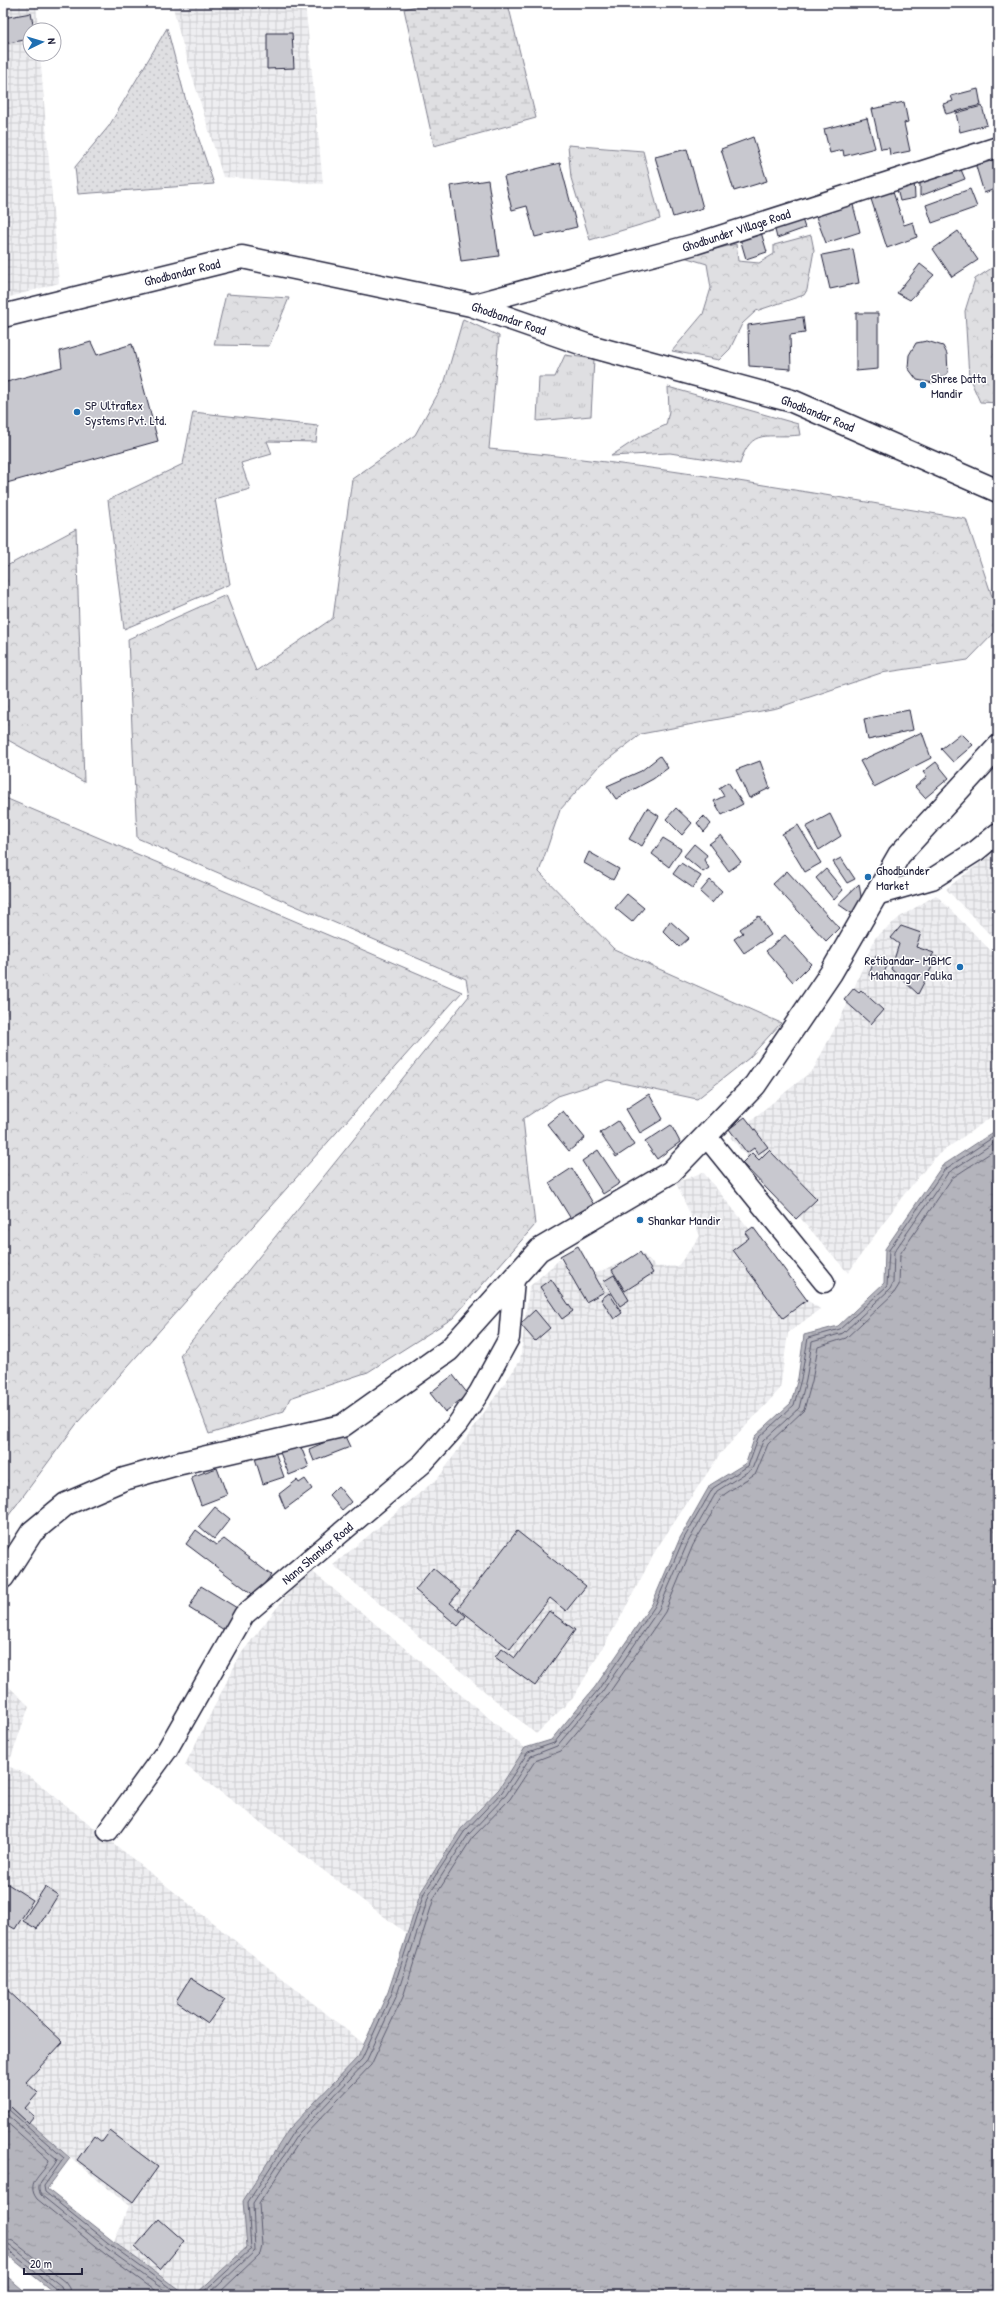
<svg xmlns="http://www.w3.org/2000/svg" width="1001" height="2298" viewBox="0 0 1001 2298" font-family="'Patrick Hand',sans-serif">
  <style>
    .industrial { fill: url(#industrial-grid) }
    .grass { fill: url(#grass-dots); stroke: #80808e }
    .forest { fill: url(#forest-crowns); stroke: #80808e }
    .wetland { fill: url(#wetland-marsh); stroke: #80808e }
    .park { fill: url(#park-tufts); stroke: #80808e }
    .water { fill: url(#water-ripples); stroke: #7a7a88 }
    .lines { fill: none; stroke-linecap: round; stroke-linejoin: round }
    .shore { stroke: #5c5c6f; stroke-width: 1 }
    .building { fill: #c8c8cf; stroke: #22223b }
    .street-casing { stroke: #22223b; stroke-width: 23 }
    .secondary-casing { stroke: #22223b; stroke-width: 25 }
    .street { stroke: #fff; stroke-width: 20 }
    .secondary { stroke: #fff; stroke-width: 22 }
    .poi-dot { fill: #1f6fb2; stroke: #fff; stroke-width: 1.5 }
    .labels { text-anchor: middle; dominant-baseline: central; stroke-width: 3; stroke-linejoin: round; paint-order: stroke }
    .street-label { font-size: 13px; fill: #22223b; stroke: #fff }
    .poi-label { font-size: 13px; fill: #22223b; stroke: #fff; text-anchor: start }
  </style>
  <defs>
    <pattern id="industrial-grid" width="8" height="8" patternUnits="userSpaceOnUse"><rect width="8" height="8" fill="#eeeef1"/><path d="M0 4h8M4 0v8" fill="none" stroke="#ccccd0"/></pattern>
    <pattern id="grass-dots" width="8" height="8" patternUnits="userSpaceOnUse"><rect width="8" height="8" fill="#dfdfe2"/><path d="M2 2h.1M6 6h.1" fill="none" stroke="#bfbfc3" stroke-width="1.8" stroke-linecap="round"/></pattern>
    <pattern id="forest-crowns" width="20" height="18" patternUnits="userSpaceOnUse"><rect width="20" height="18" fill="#dfdfe2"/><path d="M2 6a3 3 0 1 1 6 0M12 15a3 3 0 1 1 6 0" fill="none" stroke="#bfbfc3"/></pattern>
    <pattern id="wetland-marsh" width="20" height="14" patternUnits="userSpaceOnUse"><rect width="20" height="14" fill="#dfdfe2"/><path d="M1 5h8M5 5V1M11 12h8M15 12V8" fill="none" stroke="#bfbfc3"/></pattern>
    <pattern id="park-tufts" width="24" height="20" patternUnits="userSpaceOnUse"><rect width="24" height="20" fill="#dfdfe2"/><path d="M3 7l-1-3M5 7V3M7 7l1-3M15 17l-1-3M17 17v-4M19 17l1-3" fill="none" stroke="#bfbfc3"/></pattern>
    <pattern id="water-ripples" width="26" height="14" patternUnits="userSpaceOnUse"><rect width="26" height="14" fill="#b4b4bc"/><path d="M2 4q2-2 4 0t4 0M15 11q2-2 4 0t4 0" fill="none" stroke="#9a9aa2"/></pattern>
  </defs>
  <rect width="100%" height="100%" fill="#fff"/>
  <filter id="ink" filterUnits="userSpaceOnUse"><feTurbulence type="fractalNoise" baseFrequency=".025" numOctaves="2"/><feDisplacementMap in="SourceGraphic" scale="8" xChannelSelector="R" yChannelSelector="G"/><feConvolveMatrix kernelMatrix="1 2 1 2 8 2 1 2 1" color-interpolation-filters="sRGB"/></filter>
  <g filter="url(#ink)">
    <g class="industrial">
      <path d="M3,3H36L38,30H30V54H40L59,283L3,299Z"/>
      <path d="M172,3H305L323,184L223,177L179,32Z"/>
      <path d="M998,849V943L946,889Z"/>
      <path d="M936,895L998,958V1112L936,1156L902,1197L848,1273L730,1137L813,1070L846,1007L875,938L900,917Z"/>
      <path d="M703,1172L807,1300L820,1309L788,1333L780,1389L720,1454L657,1548L620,1618L573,1698L536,1734L333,1565L439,1477L520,1361L529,1287L559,1260L585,1278L642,1253L656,1267L678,1266L700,1236L676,1183Z"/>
      <path d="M308,1568L525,1748L499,1789L461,1829L421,1892L407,1934L185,1765L240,1655Z"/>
      <path d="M3,1681L29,1706L8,1766L28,1775L364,2044L358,2057L243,2201L247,2247L195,2295H186L114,2242L129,2206L3,2101Z"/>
    </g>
    <g class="grass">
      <path d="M167,28L186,101L214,184L78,194L75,167L109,126Z"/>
      <path d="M193,412L318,426L316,442L267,441L272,454L241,463L250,489L215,499L230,584L124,629L108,500L183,464Z"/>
    </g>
    <g class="forest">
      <path d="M811,235L814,250L807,290L804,295L756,311L742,324L730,349L719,360L672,351L703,314L711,288L707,264L684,257L736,244L738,261L759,263L774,254V245Z"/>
      <path d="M998,264V403L980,402L969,377L965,311L975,279Z"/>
      <path d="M226,294L289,298L269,346L214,345Z"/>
      <path d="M463,319L499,336L489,449C650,464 808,492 966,519L998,614V629L968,660L881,673L777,708L641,734L598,767L560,810L539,872L614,949L781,1023L749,1058L697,1099L608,1080L558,1096L523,1119L535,1225L453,1318L368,1372L290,1398L284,1411L209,1434L180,1355L469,996L466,979L137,838L128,639L226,595L256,671L333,618L352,479L415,435L445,381Z"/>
      <path d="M668,387L798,424L800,435C768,439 751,426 740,464L670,453L611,456L641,436L666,425L669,411Z"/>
      <path d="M76,529L84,782L8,740L3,741V568Z"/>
      <path d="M3,797L462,992L78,1422L3,1523Z"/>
    </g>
    <path class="wetland" d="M428,3L508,4L536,118L434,146L404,9Z"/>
    <g class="park">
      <path d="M568,145L643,151L660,219L590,240L571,178Z"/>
      <path d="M565,355L594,359L591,416L537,421L539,377H555Z"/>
    </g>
    <g class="water">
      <path d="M998,1129V2295H195L247,2247L243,2201L289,2129L358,2057L388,1992L421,1892L461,1829L499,1789L525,1748L551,1740L595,1687L652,1604L680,1538L710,1485L746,1463L755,1436L791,1403L798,1378L804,1335L838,1326L884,1283L885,1249L942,1166Z"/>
      <path d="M3,2099L70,2158L47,2189L114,2242L186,2295H57L3,2251Z"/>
      <path d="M3,2273L29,2295H3Z"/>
    </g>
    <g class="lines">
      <g class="shore">
        <path d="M9,2110L64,2158L44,2186L45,2192L112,2246L180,2295"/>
        <path d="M6,2114L57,2159C54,2171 32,2182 41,2195L109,2250L171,2295"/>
        <path d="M3,2119L49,2160C45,2174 24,2182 37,2199L105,2254L161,2295"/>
        <path d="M3,2238L13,2241L65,2282L69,2288L70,2295"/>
        <path d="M3,2244L10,2245L61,2286L64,2295"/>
        <path d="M3,2249H7L57,2290L59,2295"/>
        <path d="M201,2295L251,2249L248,2202L293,2132L362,2059L392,1993L424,1893L464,1832L502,1792L528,1752L554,1743L598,1690L655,1606L683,1540L713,1488L748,1466L758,1438L794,1405L801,1379L808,1338L840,1329L887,1286L889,1250L944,1170L998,1134"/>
        <path d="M208,2295L255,2251L253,2203L297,2135L366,2062L397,1995L429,1895L468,1835L506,1795L531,1756L557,1746L602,1692L659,1609L688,1542L717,1491L752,1469L763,1441L799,1408L806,1380L812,1342L843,1333L890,1289L893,1283L894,1252L948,1173L998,1140"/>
        <path d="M217,2295L260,2254L262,2246L259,2204L301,2139L371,2065L403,1997L434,1898L472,1838L510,1799L535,1761L561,1751L607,1696L665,1612L693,1545L722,1496L756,1473L768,1444L804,1410L812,1381L818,1347L846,1338L894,1293L899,1285L900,1254L952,1178L998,1148"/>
      </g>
    </g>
    <g class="building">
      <path d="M31,13L34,30H30V39L3,44V18Z"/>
      <path d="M267,33H292L294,68L267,69Z"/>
      <path d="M978,89L981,105L946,114L943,104L953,101L951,96Z"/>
      <path d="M904,102L908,122L904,123L910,151L890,155L889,148L881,149L872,109Z"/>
      <path d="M982,106L987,125L960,132L956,113Z"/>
      <path d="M867,118L875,148L844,156L843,150L830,153L824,129Z"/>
      <path d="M753,137L767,181L734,191L721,149Z"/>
      <path d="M687,149L703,208L673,217L655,157Z"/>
      <path d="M998,156V188L984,193L975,163Z"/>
      <path d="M560,163L577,227L535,237L527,206L512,210L504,177Z"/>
      <path d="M959,165L965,179L920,196V179Z"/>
      <path d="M914,179L915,198L900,201L896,185Z"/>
      <path d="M488,180L499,256L461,261L450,186Z"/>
      <path d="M891,186L904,225L913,222L917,237L887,248L869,193Z"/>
      <path d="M970,189L977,207L932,223L926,205Z"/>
      <path d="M851,197L860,232L826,243L813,209Z"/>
      <path d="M800,213L805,228L777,238L773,222Z"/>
      <path d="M760,229L767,252L746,259L739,235Z"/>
      <path d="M958,231L978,260L952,277L933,249Z"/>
      <path d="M853,249L859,283L830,289L822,255Z"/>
      <path d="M920,264L934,275L910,300L897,293Z"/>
      <path d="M856,313H878V369L856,371Z"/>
      <path d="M803,317L805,333L790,335L791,369L749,366L748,325Z"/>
      <path d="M927,341L943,346L947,354L948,373L933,383L917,380L908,368L909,355L916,343Z"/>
      <path d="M91,342L97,355L132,344L158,441L3,484V383L62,367L60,351Z"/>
      <path d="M909,710L913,730L868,740L864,719Z"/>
      <path d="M922,732L931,758L874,787L860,761Z"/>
      <path d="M961,733L973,745L953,762L941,749Z"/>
      <path d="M660,756L668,768L653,779L616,799L607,786L641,771Z"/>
      <path d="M760,761L770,788L749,798L736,770Z"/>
      <path d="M936,762L949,778L925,798L915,787L927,777L923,772Z"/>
      <path d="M728,782L743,804L722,815L714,801L724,796L719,788Z"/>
      <path d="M647,808L659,816L642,846L629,839Z"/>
      <path d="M676,808L692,823L682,835L666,819Z"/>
      <path d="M830,814L841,836L819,850L806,827Z"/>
      <path d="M704,816L711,824L704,832L697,823Z"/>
      <path d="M798,825L821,863L805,872L782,834Z"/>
      <path d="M721,835L741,862L729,871L709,844Z"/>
      <path d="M663,838L681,849L669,867L652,854Z"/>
      <path d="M694,844L707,855L704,860L709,868L703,872L684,856Z"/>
      <path d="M589,852L619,869L613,880L584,863Z"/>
      <path d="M841,858L855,879L847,883L833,862Z"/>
      <path d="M681,863L701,876L693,888L673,874Z"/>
      <path d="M826,869L843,890L834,900L816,878Z"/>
      <path d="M787,871L839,928L826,941L773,884Z"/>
      <path d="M710,880L722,891L712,903L700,892Z"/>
      <path d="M859,884L862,902L854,915L838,904Z"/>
      <path d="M627,894L644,908L632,922L615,908Z"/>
      <path d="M759,916L771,935L744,953L734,939L743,933L740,929Z"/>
      <path d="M670,921L689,938L679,947L663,931Z"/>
      <path d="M901,926L921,933L916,947L934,953L931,957H937L918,994L891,969L899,944L891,938Z"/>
      <path d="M785,935L811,964L793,982L766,951Z"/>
      <path d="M876,955L889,961L881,980L869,975Z"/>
      <path d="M854,988L859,992L861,990L883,1010L871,1024L844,1000Z"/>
      <path d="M649,1094L663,1119L640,1133L626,1109Z"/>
      <path d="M563,1111L585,1138L569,1151L547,1124Z"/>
      <path d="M745,1117L768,1147L758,1154L754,1148L747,1153L729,1129Z"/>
      <path d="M618,1121L634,1145L616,1157L600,1133Z"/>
      <path d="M671,1125L680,1142L657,1159L645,1142Z"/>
      <path d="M598,1150L620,1183L603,1194L582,1161Z"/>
      <path d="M769,1150L817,1199L796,1219L742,1163L752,1153L759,1160Z"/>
      <path d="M572,1168L594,1205L571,1219L549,1183Z"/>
      <path d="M753,1227L807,1300L783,1318L733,1250L749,1238L745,1233Z"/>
      <path d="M578,1246L604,1292L586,1302L560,1256Z"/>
      <path d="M640,1252L653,1273L625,1291L612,1270Z"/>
      <path d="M614,1275L629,1300L620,1306L604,1281Z"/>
      <path d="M551,1279L573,1311L562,1319L540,1287Z"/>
      <path d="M609,1293L622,1313L614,1319L601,1299Z"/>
      <path d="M535,1310L550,1328L535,1341L520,1324Z"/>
      <path d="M453,1375L468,1394L445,1412L430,1393Z"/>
      <path d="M344,1434L350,1447L314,1461L309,1449Z"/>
      <path d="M299,1442L309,1467L289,1475L279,1450Z"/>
      <path d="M274,1449L284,1477L263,1484L254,1455Z"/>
      <path d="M217,1468L227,1495L201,1505L191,1477Z"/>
      <path d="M305,1479L312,1489L285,1509L279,1494L297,1480L299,1483Z"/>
      <path d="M338,1486L351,1502L342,1510L329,1495Z"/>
      <path d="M215,1507L230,1519L214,1539L199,1526Z"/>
      <path d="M196,1530L216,1545L224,1539L271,1575L255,1596L186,1544Z"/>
      <path d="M517,1531L586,1586L566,1611L550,1598L510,1649L458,1608Z"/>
      <path d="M433,1568L460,1591L450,1603L466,1616L458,1626L415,1590Z"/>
      <path d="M201,1586L242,1611L229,1633L189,1608Z"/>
      <path d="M549,1611L575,1630L535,1686L495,1657L502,1648L515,1658Z"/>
      <path d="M3,1881L33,1900L15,1929L3,1922Z"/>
      <path d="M45,1887L58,1895L37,1929L23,1921Z"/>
      <path d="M190,1978L225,2000L208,2023L176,2001Z"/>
      <path d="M3,1986L63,2042L26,2082L38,2093L25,2108L34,2116L28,2123L11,2107L3,2116Z"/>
      <path d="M110,2131L158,2167L133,2202L77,2160L94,2136L102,2142Z"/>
      <path d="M159,2219L184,2241L160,2270L135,2247Z"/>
    </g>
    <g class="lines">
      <g class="street-casing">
        <g id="street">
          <path d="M471,305L695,244L998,147"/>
          <path d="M876,895L932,879L976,851L998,833"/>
          <path d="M706,1136L824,1282"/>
          <path d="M108,1831L167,1750L244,1615L422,1464L457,1425L479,1393L509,1338L514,1279"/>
        </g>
      </g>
      <g class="secondary-casing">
        <g id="secondary">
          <path d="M3,316L242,257L471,305L586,345L792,401L998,491"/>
          <path d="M3,1577L32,1532L66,1504L124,1479L181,1463L342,1426L449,1350L539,1250L671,1172L755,1085L831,973L899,855L998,747"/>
        </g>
      </g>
      <use href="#street" class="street"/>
      <use href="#secondary" class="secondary"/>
    </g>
  </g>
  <g class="poi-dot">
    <circle cx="923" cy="385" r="4"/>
    <circle cx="77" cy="412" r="4"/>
    <circle cx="868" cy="877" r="4"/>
    <circle cx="960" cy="967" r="4"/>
    <circle cx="640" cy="1220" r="4"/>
  </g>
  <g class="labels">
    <g class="street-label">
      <text transform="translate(736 230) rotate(-18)">Ghodbunder Village Road</text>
      <text transform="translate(182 272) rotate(-14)">Ghodbandar Road</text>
      <text transform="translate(509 318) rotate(19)">Ghodbandar Road</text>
      <text transform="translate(818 413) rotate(22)">Ghodbandar Road</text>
      <text transform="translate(317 1553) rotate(-40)">Nana Shankar Road</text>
    </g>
    <g class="poi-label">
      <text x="931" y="378">Shree Datta<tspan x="931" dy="15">Mandir</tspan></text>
      <text x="85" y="405">SP Ultraflex<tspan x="85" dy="15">Systems Pvt. Ltd.</tspan></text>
      <text x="876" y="870">Ghodbunder<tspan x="876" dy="15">Market</tspan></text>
      <text x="952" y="960" text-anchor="end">Retibandar- MBMC<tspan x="952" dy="15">Mahanagar Palika</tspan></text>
      <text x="648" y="1220">Shankar Mandir</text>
    </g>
  </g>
  <rect width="1001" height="2298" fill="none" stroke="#fff" stroke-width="16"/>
  <rect x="8" y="8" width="985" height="2282" fill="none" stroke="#22223b" stroke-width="1.5" filter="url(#ink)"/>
  <g transform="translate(42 42) rotate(85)"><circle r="19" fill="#ffffff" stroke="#a7a7b1"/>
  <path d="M0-3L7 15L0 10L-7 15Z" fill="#1f6fb2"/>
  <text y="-6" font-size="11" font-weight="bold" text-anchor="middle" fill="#22223b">N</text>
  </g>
  <path d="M24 2268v6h58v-6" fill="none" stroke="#22223b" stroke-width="2"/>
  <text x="30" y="2268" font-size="12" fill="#22223b" stroke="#ffffff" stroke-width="3" paint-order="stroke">20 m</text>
</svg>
